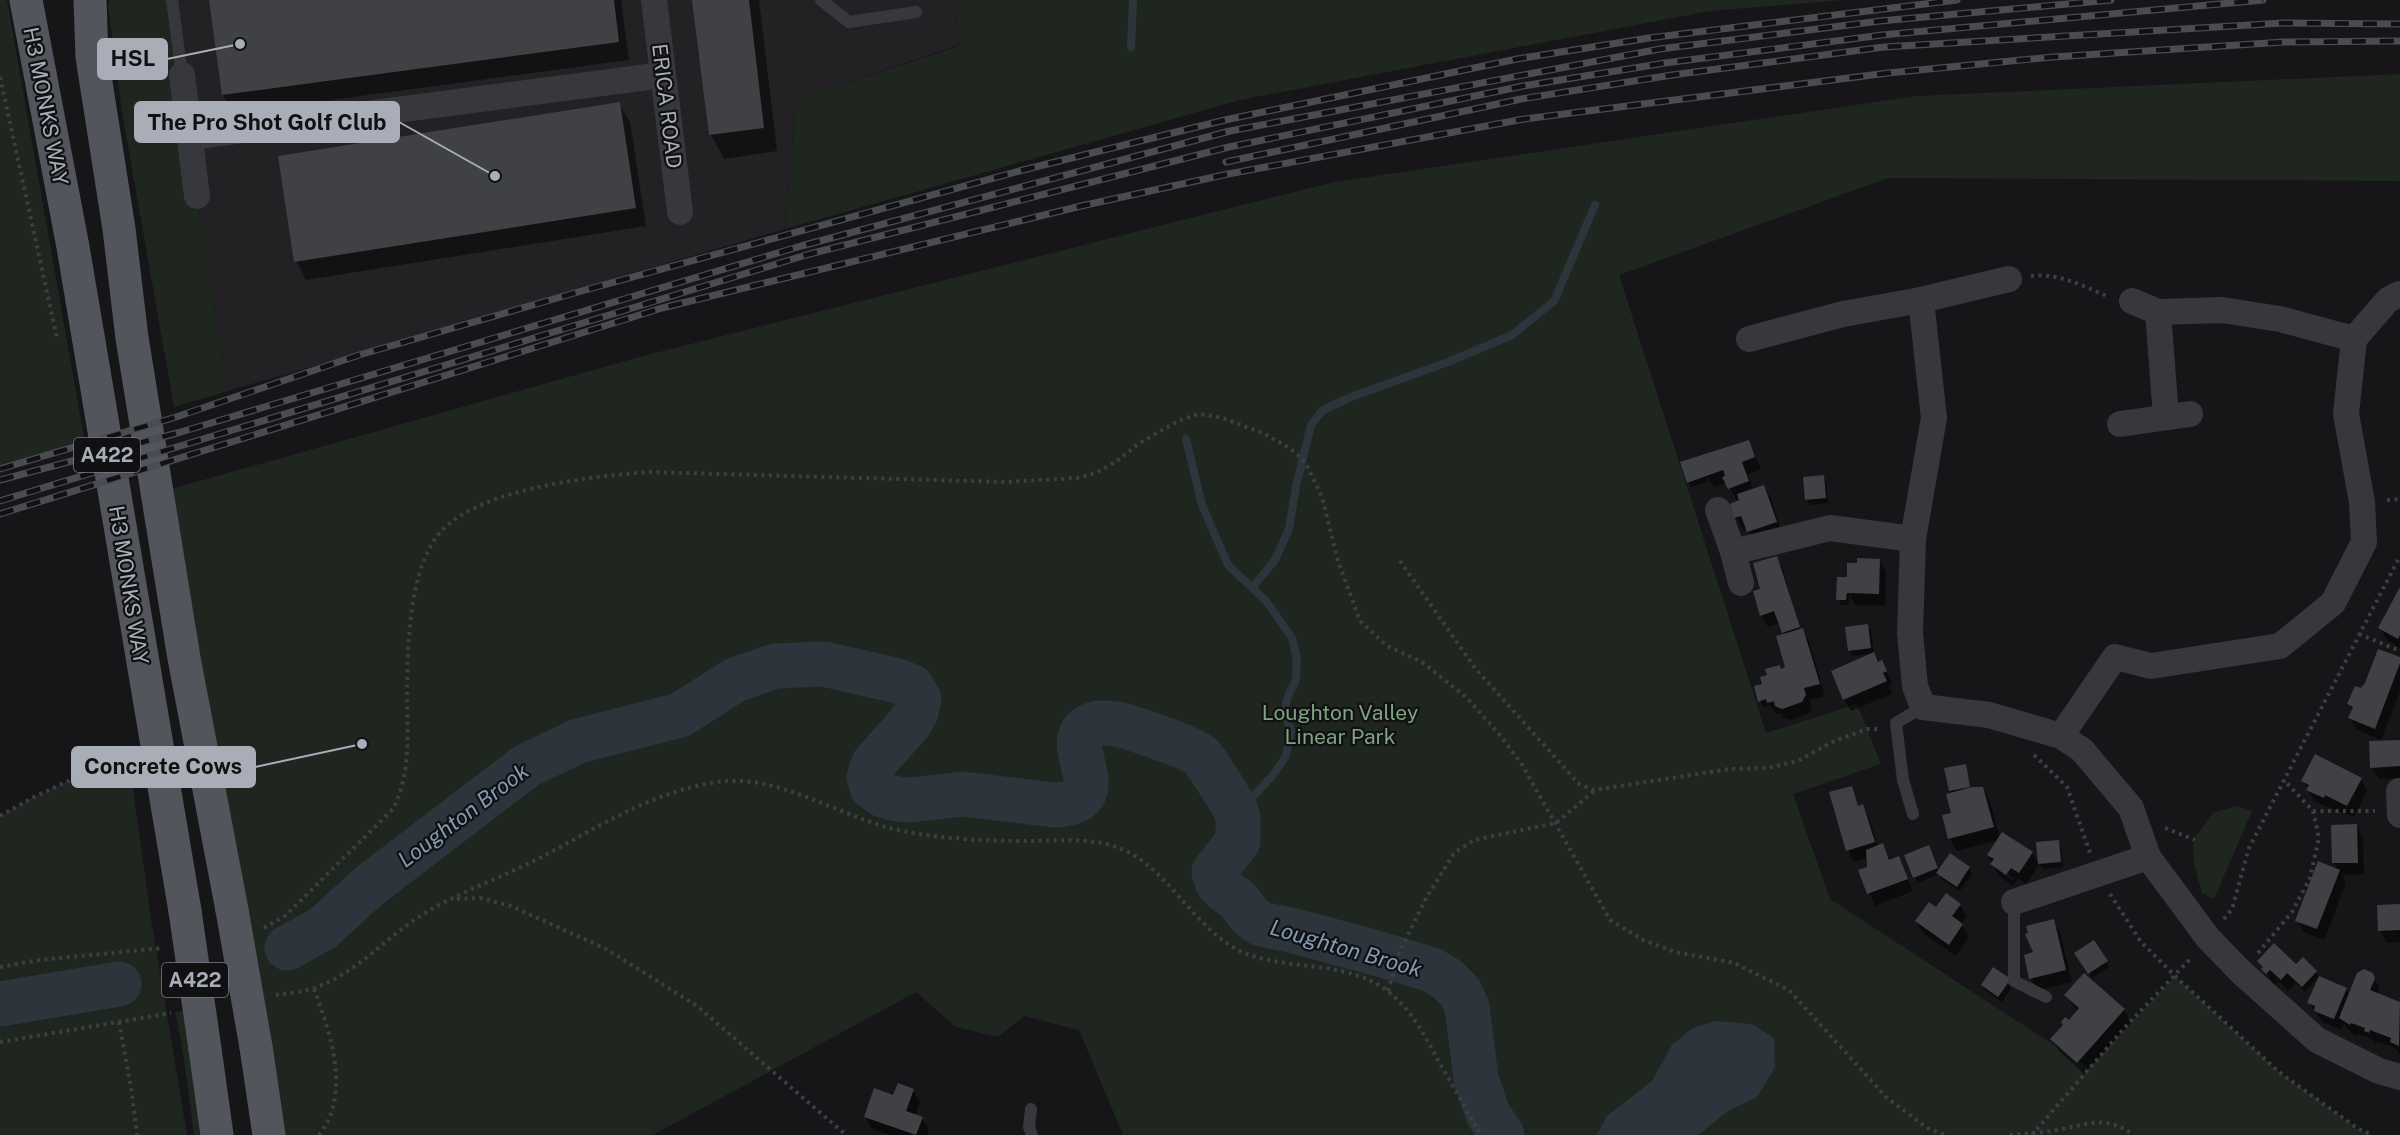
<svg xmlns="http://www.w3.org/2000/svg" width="2400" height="1135" viewBox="0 0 2400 1135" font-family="'Public Sans',sans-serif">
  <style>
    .built { fill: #222225 }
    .green { fill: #1e261f }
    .water { fill: #2c353c }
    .shadow { fill: #0007; fill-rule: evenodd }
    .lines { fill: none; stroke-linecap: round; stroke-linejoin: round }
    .stream { stroke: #2c353c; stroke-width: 8 }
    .river { stroke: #2c353c; stroke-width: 45 }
    .building { fill: #404145 }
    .path { stroke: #3d3f44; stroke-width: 4; stroke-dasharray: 3 4.5; stroke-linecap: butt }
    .service { stroke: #37383d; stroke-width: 12 }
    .minor { stroke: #37383d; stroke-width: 26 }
    .primary { stroke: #53555c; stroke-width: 33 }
    .rail-casing { stroke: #4a4c52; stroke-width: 7 }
    .rail { stroke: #111113; stroke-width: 4.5; stroke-dasharray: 14; stroke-linecap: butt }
    .primary-bridge { stroke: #53555c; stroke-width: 33 }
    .labels { text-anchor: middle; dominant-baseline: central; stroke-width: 4.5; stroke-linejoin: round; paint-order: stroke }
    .shield { fill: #111113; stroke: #7b7e86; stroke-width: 1.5 }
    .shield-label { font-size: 20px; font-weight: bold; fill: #a8adb8 }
    .street-label { font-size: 21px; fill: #a8adb8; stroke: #111113 }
    .park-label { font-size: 21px; fill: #7fa381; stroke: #111113 }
    .water-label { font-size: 22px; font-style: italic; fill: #7f9bb3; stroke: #111113 }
    .leader { fill: none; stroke: #a8adb8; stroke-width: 2 }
    .callout-dot { fill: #a8adb8; stroke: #111113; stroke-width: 2 }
    .callout { fill: #a8adb8; stroke: #a8adb8; stroke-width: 2 }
    .callout-label { font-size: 22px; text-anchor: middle; font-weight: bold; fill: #111 }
  </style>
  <rect width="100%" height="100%" fill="#161618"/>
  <path class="built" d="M172,0H955L959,45L796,99L785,229L228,391L197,196Z"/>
  <g class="green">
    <path d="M0,0H7L85,443L0,469Z"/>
    <path d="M110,0H172L197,196L228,391L174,407L122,112L108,5Z"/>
    <path d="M955,0H1843L1710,11L1240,100L785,229L796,99L959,46Z"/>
    <path d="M2400,74V181L1888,178L1619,275L1766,733L1857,704L1881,764L1793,794L1830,899L2089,1068L2175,976L2279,1072L2357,1128L2372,1135H1123L1079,1030L1024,1016L998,1037L956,1027L916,992L653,1135H269L157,493L643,356L1334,182L1916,96Z"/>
    <path d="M128,753L151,919L187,1135H0V816L34,797Z"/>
    <path d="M2238,806L2252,811L2214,899L2202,893L2194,864L2193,846L2196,836L2214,812Z"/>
    <path d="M195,1009L217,1135H194L183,1052L175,1012Z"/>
  </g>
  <path class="water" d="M1715,1021L1752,1024L1774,1038L1775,1067L1757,1097L1728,1111L1698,1135H1597L1607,1116L1652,1081L1672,1045L1693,1028Z"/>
  <g class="shadow">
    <path d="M211,0H621L629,60L234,113L223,95Z"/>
    <path d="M693,0H759L777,151L724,159L711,135Z"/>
    <path d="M619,104L630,122L646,226L306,280L296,261Z"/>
    <path d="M1748,441L1761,469L1748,474L1753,490L1764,486L1771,498L1782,534L1755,543L1747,528L1743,529L1736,518L1732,504L1738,502L1727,483L1714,487L1707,475L1708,481L1691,487L1688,482Z"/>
    <path d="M1823,476L1826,482L1828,503L1810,505L1807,500Z"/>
    <path d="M1776,558L1783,570L1801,634L1803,630L1809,641L1825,696L1810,700L1812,708L1808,714L1790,720L1784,718L1781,713L1776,714L1770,705L1763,707L1760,701L1761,685L1781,670L1787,668L1785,635L1780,623L1768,627L1761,615L1762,590ZM1781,700L1769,704V701Z"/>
    <path d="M1879,560L1886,572L1885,606L1855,605L1849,594V605H1841L1838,599Z"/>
    <path d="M2400,590V648L2387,640L2380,628Z"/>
    <path d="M1867,625L1871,631L1874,654L1853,656L1849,650Z"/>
    <path d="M1874,654L1888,674L1892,683L1889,685L1892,694L1851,711L1844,699Z"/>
    <path d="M2400,659V692L2381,740L2357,730L2350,718L2353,711L2349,704L2361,690Z"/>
    <path d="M2400,741V778L2379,779L2372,768Z"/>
    <path d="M1965,766L1971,789H1983L1990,801L2000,838L2032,853L2039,865L2026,884L2018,879L2013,886L1999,876L1988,855L1999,840L1957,851L1950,839L1944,816L1953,814L1950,791ZM1999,868L2013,878L2012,880L1999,871Z"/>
    <path d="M2361,779L2367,791L2354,817L2315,802L2303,781Z"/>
    <path d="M1862,806L1869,818L1878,847L1882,845L1891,861L1898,858L1913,891L1875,906L1860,871L1869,868L1868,858L1854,862L1848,850L1858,807Z"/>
    <path d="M2356,825L2363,837L2364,874L2342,875L2346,883L2324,940L2304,932L2297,920L2338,870L2334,863Z"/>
    <path d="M2058,842L2061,847L2063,867L2043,869L2039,864L2038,843Z"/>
    <path d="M1932,852L1939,871L1969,868L1972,874L1960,891L1941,879L1939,874L1918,883L1915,877Z"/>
    <path d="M1960,905L1967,917L1961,924L1969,937L1956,956L1923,933L1916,921L1937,909Z"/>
    <path d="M2400,906V942L2387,943L2380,931Z"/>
    <path d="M2053,921L2060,932L2072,982L2038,990L2031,978L2035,953Z"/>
    <path d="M2094,942L2109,967L2092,978L2079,959Z"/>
    <path d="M2259,961L2295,965L2316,972L2319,977L2305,992L2296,983L2288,991L2278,981L2274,985Z"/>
    <path d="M1994,969L2013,985L2002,1002L1986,991L1982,985Z"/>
    <path d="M2372,974L2379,987V995L2400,1004V1055L2395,1048L2377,1041L2376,1044L2370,1038L2358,1034L2357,1036L2348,1030L2344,1023L2341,1030L2323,1022L2309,1003L2346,989L2350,995Z"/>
    <path d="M2066,995L2124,1010L2131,1022L2084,1074L2059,1051L2052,1039L2078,1012Z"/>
    <path d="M913,1090L920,1102L915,1116L922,1118L929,1130L927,1135H890L872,1129L865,1117L894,1097Z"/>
  </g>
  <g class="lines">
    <g class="stream">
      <path d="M1131,47L1133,0"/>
      <path d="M1186,439L1202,505L1228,565L1267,602L1292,638L1297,660L1296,680L1288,696L1284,712L1291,731L1286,756L1274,774L1237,814"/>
      <path d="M1252,588L1275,560L1289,529L1296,487L1311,425L1323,410L1351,397L1448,362L1512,335L1554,301L1595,205"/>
    </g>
    <g class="river">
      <path d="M287,948L323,928L369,886L526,766L578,741L680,715L735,680L775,666L824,664L898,681L912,687L919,699L916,712L909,724L874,763L869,777L872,787L883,795L896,799L911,800L962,794L1054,805C1118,803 1063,750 1085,729C1093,722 1105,722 1115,724C1126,725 1195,749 1201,756C1207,763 1235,806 1237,814C1239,822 1238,833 1238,841L1214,872L1217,882L1223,889L1238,900L1250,916L1261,924L1295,931L1383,955L1432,970L1447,979L1460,992L1467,1007L1476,1078L1488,1114L1502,1135"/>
      <path d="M0,1004L119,984"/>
    </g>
  </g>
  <g class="building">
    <path d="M209,0H614L619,42L222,95Z"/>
    <path d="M692,0H749L764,128L709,135Z"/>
    <path d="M620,102L636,208L294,262L278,156Z"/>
    <path d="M1749,440L1755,457L1742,462L1749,481L1728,489L1722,477L1725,476L1723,470L1687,483L1680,462Z"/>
    <path d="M1824,475L1826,498L1805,500L1803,477Z"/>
    <path d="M1764,485L1777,522L1747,532L1741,516L1734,518L1730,504L1739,500L1737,494Z"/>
    <path d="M1777,556L1800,627L1782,633L1774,611L1760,616L1753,591L1760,589L1753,563Z"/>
    <path d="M1857,558L1880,559L1879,594L1847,593L1846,600H1836L1837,577H1847V563H1857Z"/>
    <path d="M2400,587V635L2398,639L2378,628Z"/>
    <path d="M1868,624L1871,648L1848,651L1845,627Z"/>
    <path d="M1803,628L1820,684L1804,688L1806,695L1802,702L1782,709L1775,706L1774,701L1767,703L1766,699L1758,702L1754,686L1762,684L1760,677L1767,675L1765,669L1780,665L1781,669L1785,667L1776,636Z"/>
    <path d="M2378,649L2400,657V663L2375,729L2348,718L2353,707L2347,704L2355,686L2361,688L2365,683Z"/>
    <path d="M1874,652L1878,662L1882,660L1887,671L1883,673L1887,681L1843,700L1831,671Z"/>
    <path d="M2400,740V766L2370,768L2369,741Z"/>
    <path d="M2315,754L2362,778L2347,806L2325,795L2324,798L2306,790L2309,785L2301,781Z"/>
    <path d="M1966,764L1970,787L1949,791L1944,768Z"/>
    <path d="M1852,786L1858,806L1863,804L1875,842L1846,851L1829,792Z"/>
    <path d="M1972,787H1983L1994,827L1948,839L1942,815L1951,813L1946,794Z"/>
    <path d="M2357,824L2358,863H2332L2331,825Z"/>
    <path d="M2002,832L2033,852L2019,873L2011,868L2006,875L1990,864L1994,859L1987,855Z"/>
    <path d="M2059,840L2061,862L2038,864L2036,842Z"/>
    <path d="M1883,843L1889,860L1899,856L1908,879L1867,894L1858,870L1867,867L1866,850Z"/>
    <path d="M1929,845L1938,868L1913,878L1904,855Z"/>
    <path d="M1950,853L1970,867L1957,887L1936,873Z"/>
    <path d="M2318,861L2340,870L2317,929L2295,921Z"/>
    <path d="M1946,893L1961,904L1952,916L1963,924L1949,945L1915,921L1929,902L1936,907Z"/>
    <path d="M2400,904V930L2378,931L2377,905Z"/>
    <path d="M2054,919L2066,970L2029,979L2024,955L2033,952L2025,934L2028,933L2026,926Z"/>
    <path d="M2094,940L2108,961L2088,974L2074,953Z"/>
    <path d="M2274,943L2296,964L2303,957L2317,971L2302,987L2287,973L2281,980L2270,970L2266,974L2261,969L2263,967L2257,961Z"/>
    <path d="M1993,967L2011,979L1998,997L1981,985Z"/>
    <path d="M2364,969L2373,973L2375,979L2370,990L2400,1002L2399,1046L2390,1042L2391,1038L2370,1030L2369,1033L2364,1031L2365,1028L2351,1023L2350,1025L2339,1018L2357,973Z"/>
    <path d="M2084,973L2125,1009L2077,1063L2050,1039L2063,1025L2061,1022L2065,1017L2069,1020L2079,1008L2064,995Z"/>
    <path d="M2319,976L2347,988L2334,1019L2314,1011L2315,1006L2307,1003Z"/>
    <path d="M898,1083L914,1089L906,1111L923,1117L916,1135L864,1117L874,1088L893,1095Z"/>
  </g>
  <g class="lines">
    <g class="path">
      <path d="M0,77L57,338"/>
      <path d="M2031,276C2060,273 2083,286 2109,297"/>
      <path d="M2387,500L2400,499"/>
      <path d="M1400,561L1475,668L1579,784L1594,790L1730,769L1768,768L1798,761L1832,742L1867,729H1879"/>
      <path d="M2359,634L2400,651"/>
      <path d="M2034,755L2067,787L2090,853"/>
      <path d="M2313,811H2375"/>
      <path d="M0,816L34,797L128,753"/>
      <path d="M2165,828L2195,840"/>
      <path d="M2110,894L2141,942L2175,976L2279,1072L2357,1128L2372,1135"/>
      <path d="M457,899L480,898L511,906L608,950L697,1006L846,1135"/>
      <path d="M2224,919L2232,909L2249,848L2400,556"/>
      <path d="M264,928L285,916L393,809C412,772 407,729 407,688C408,643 409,581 433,542C466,488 591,477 649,472L1005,482L1077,478L1096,473L1117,461L1138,444L1178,421L1198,414L1220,417L1265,434L1291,449L1305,462L1322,497L1338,561L1360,621L1387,646L1422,662L1467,698L1499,734L1521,763L1610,920L1643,940L1675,952L1734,963L1789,990L1886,1097L1927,1128L1945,1135"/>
      <path d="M2258,953L2292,912L2310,878L2319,838L2313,811L2284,780"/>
      <path d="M0,967L39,960L163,948"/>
      <path d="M314,989C330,1032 352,1093 319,1135"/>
      <path d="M1388,991L1399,954L1424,902L1454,853L1474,840L1556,823L1594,791"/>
      <path d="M276,995C289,993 305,992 317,987C357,972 385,939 420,916C455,894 497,879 534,861C579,838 623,809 672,793C693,786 718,780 740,781C792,782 854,823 907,832C946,839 986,841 1026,841C1055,841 1088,837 1116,847C1165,863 1192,926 1238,950C1283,973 1348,957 1391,994C1413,1012 1426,1038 1439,1062C1453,1086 1467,1111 1481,1135"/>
      <path d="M119,1022L131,1087L137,1135"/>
      <path d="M0,1042L171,1013"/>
      <path d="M2010,1135C2027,1133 2045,1133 2062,1129C2092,1123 2107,1116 2134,1135"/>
      <path d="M2032,1135L2127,1025L2192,957"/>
    </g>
    <g class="service">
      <path d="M172,0L182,75"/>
      <path d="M821,0L849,22L916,12"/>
      <path d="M1913,814L1903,780L1896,723L1923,707"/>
      <path d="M2014,902V981L2046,997"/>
      <path d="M1031,1109L1029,1127L1032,1135"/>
    </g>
    <g class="minor">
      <path d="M654,0L680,212"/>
      <path d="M182,75L197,196"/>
      <path d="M190,137L663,75"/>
      <path d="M1921,300L2009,279"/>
      <path d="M2132,301L2158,312L2222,310L2280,319L2354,339"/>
      <path d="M2158,312L2166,417"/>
      <path d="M1749,339L1843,314L1921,300L1934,418L1913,539L1910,633L1915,686L1923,707L1989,715L2061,736L2082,750L2131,808L2148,857L2208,938L2242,973L2317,1040L2379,1071L2400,1077"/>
      <path d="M2120,424L2190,414"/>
      <path d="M1718,510L1733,552L1741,583"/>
      <path d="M1733,552L1830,528L1913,539"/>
      <path d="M2061,736L2115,657L2151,666L2280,646L2333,603L2364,542L2362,502L2346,414L2354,339L2388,300L2400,294"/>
      <path d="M2399,791L2400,815"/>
      <path d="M2014,902L2148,857"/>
    </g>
    <g class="primary">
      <path d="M26,0L73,247L185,911"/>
      <path d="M90,0L92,57L119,229L132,338L184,658L232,910"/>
      <path d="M256,1047L269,1135"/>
      <path d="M205,1049L217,1135"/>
    </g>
    <g class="rail-casing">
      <g id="rail">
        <path d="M1226,162L1521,99L1672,75L1884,47L2283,23L2400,24"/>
        <path d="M0,469L176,417L359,355L578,292L1023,170L1225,120L1517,59L1649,38L1957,0"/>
        <path d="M0,480L181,432L801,246L1230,131L1660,49L1880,21L2111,0"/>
        <path d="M0,501L806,255L1229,147L1523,86L1665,63L1882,35L2263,0"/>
        <path d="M0,514L662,308L1081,206L1228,174L1524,119L1888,73L2053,57L2284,42L2400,41"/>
      </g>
    </g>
    <use href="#rail" class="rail"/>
    <g class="primary-bridge">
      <path d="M232,910L256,1047"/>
      <path d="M185,911L205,1049"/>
    </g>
  </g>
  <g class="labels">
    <g class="shield">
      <rect x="74" y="438" width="66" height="34" rx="4.5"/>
      <rect x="162" y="963" width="66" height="34" rx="4.5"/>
    </g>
    <g class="shield-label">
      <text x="107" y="455">A422</text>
      <text x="195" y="980">A422</text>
    </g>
    <g class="street-label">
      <text transform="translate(46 106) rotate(79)">H3 MONKS WAY</text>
      <text transform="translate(667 106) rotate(83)">ERICA ROAD</text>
      <text transform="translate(129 585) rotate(81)">H3 MONKS WAY</text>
    </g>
    <g class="park-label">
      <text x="1340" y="712">Loughton Valley<tspan x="1340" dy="24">Linear Park</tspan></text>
    </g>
    <g class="water-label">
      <text transform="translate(463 815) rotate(-37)">Loughton Brook</text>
      <text transform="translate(1346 948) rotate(16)">Loughton Brook</text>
    </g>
  </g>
  <path class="leader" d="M240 44L167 59M495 176L399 122M362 744L255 767"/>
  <g class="callout-dot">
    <circle cx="240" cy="44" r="6"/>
    <circle cx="495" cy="176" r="6"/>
    <circle cx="362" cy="744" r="6"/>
  </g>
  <g class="callout">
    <rect x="98" y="39" width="69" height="40" rx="6"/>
    <rect x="135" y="102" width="264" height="40" rx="6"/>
    <rect x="72" y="747" width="183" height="40" rx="6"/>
  </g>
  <g class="callout-label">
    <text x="133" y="66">HSL</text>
    <text x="267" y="130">The Pro Shot Golf Club</text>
    <text x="163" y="774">Concrete Cows</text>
  </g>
</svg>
